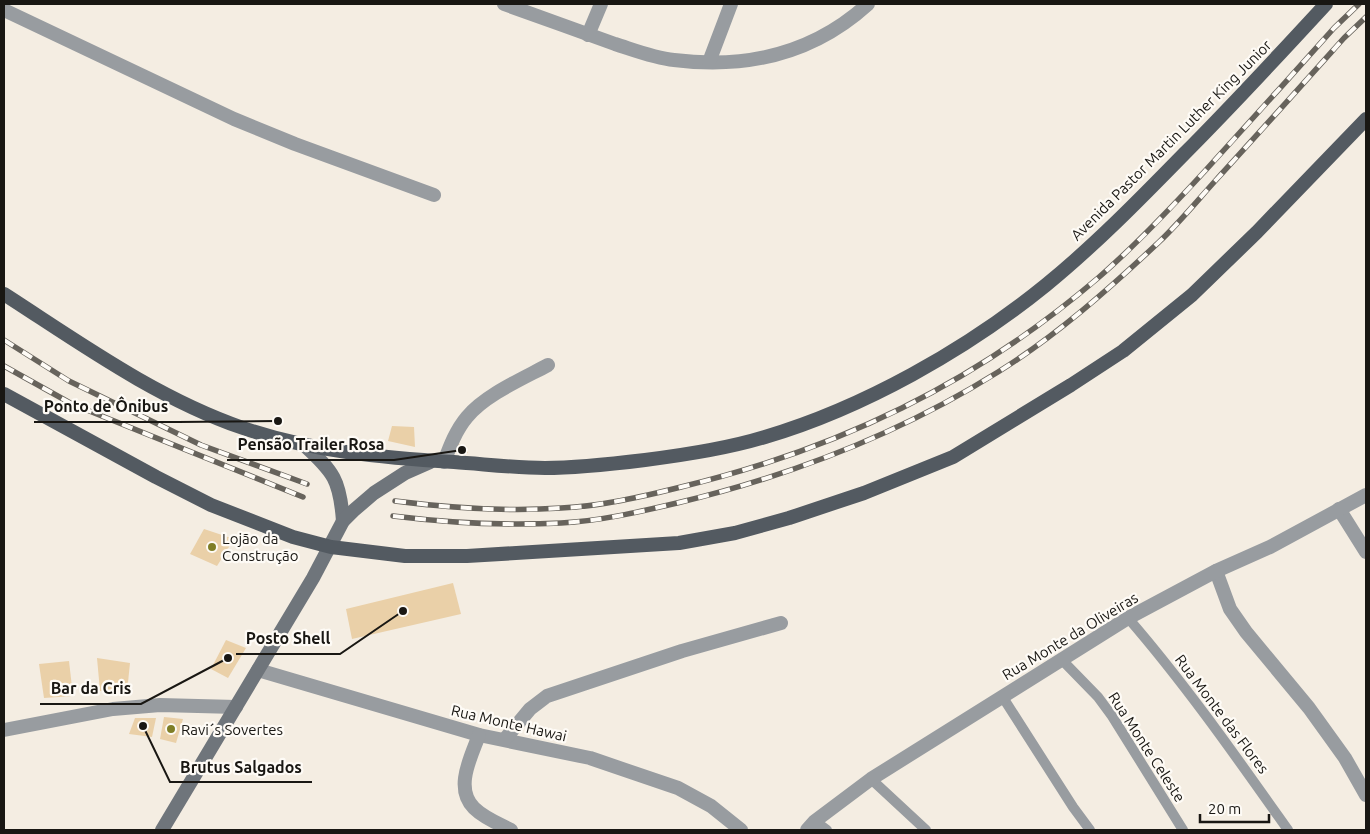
<svg xmlns="http://www.w3.org/2000/svg" width="1370" height="834" viewBox="0 0 1370 834" font-family="Ubuntu,sans-serif">
  <style>
    .building { fill: #ead0a8 }
    .lines { fill: none; stroke-linecap: round; stroke-linejoin: round }
    .service { stroke: #989ca0; stroke-width: 10 }
    .minor { stroke: #989ca0; stroke-width: 14 }
    .secondary { stroke: #6f757b; stroke-width: 14 }
    .primary { stroke: #535a61; stroke-width: 14 }
    .rail-casing { stroke: #67635c; stroke-width: 5.5 }
    .rail { stroke: #fefbf6; stroke-width: 4; stroke-dasharray: 11; stroke-linecap: butt }
    .poi-dot { fill: #7f7e26; stroke: #fefbf6; stroke-width: 2 }
    .labels { text-anchor: middle; dominant-baseline: central; stroke-width: 4.5; stroke-linejoin: round; paint-order: stroke }
    .street-label { font-size: 15px; fill: #191713; stroke: #fefbf6 }
    .poi-label { font-size: 15px; fill: #191713; stroke: #fefbf6; text-anchor: start }
    .leader { fill: none; stroke: #191713; stroke-width: 2 }
    .callout-dot { fill: #191713; stroke: #fefbf6; stroke-width: 2 }
    .callout-label { font-size: 16px; text-anchor: middle; font-weight: bold; fill: #191713; stroke: #fefbf6; stroke-width: 4.5; stroke-linejoin: round; paint-order: stroke }
  </style>
  <rect width="100%" height="100%" fill="#f4ede2"/>
  <g class="building">
    <path d="M392,426L414,427L415,447L388,441Z"/>
    <path d="M458,444L467,446L468,453L456,452Z"/>
    <path d="M204,529L234,539L217,566L190,554Z"/>
    <path d="M453,583L461,614L352,639L346,609Z"/>
    <path d="M226,640L246,648L228,678L211,669Z"/>
    <path d="M97,658L130,663L127,692L100,691Z"/>
    <path d="M69,661L73,696L44,698L39,664Z"/>
    <path d="M164,717L183,719L176,743L160,739Z"/>
    <path d="M135,718H156L152,737L129,734Z"/>
  </g>
  <g class="lines">
    <g class="service">
      <path d="M1128,618C1186,685 1237,758 1288,830"/>
      <path d="M1062,660L1098,697L1112,716L1183,830"/>
      <path d="M1002,696L1073,807L1090,830"/>
      <path d="M871,779L926,830"/>
      <path d="M815,821L827,830"/>
    </g>
    <g class="minor">
      <path d="M504,4C541,17 578,31 615,44C634,50 654,58 674,60C746,69 813,54 868,4"/>
      <path d="M4,10L234,119L295,144L434,195"/>
      <path d="M588,35L601,4"/>
      <path d="M709,62L731,4"/>
      <path d="M444,462C450,446 456,430 467,417C485,395 522,379 548,365"/>
      <path d="M1339,509L1366,552"/>
      <path d="M1216,571L1230,609L1246,632L1309,708L1345,758L1366,795"/>
      <path d="M258,670L479,735L590,758L678,788L711,806L741,830"/>
      <path d="M4,730L113,709L160,705L236,707"/>
      <path d="M479,735C471,757 454,788 474,808C484,818 499,824 511,830"/>
      <path d="M505,739L530,709L547,696L682,651L781,623"/>
      <path d="M807,830L815,821L871,779L1128,618L1216,571L1270,547L1366,495"/>
    </g>
    <g class="secondary">
      <path d="M303,444C334,472 340,480 343,521"/>
      <path d="M162,830L313,578L343,521L353,511L374,493L405,473L430,462"/>
    </g>
    <g class="primary">
      <path d="M4,294C80,343 156,398 243,428C310,451 383,458 454,462C484,464 515,468 545,468C579,468 612,464 645,460C685,455 726,449 765,437C863,408 966,350 1046,285C1095,245 1140,199 1184,154C1233,105 1279,55 1326,4"/>
      <path d="M4,394L156,477L211,505L293,537L331,547L405,556H467L679,543L735,533L789,518L864,493L953,457L1071,385L1123,351L1192,295L1257,232L1366,119"/>
    </g>
    <g class="rail-casing">
      <g id="rail">
        <path d="M4,340L69,381L201,445L307,484"/>
        <path d="M4,366L72,404L303,497"/>
        <path d="M395,501C451,508 504,512 561,508C602,506 641,497 681,487C838,449 974,384 1098,278C1136,245 1170,209 1204,172C1247,125 1291,76 1334,28L1359,4"/>
        <path d="M393,516C450,523 504,526 561,523C600,521 639,512 677,503C790,476 899,434 998,372C1056,336 1109,289 1159,242C1179,223 1197,201 1216,180C1259,133 1301,86 1344,38L1366,17"/>
      </g>
    </g>
    <use href="#rail" class="rail"/>
  </g>
  <g class="poi-dot">
    <circle cx="212" cy="547" r="5"/>
    <circle cx="171" cy="729" r="5"/>
  </g>
  <g class="labels">
    <g class="street-label">
      <text transform="translate(1171 140) rotate(-45)">Avenida Pastor Martin Luther King Junior</text>
      <text transform="translate(1070 636) rotate(-31)">Rua Monte da Oliveiras</text>
      <text transform="translate(1222 714) rotate(53)">Rua Monte das Flores</text>
      <text transform="translate(509 723) rotate(13)">Rua Monte Hawai</text>
      <text transform="translate(1147 747) rotate(57)">Rua Monte Celeste</text>
    </g>
    <g class="poi-label">
      <text x="222" y="538">Lojão da<tspan x="222" dy="17">Construção</tspan></text>
      <text x="181" y="729">Ravi´s Sovertes</text>
    </g>
  </g>
  <path class="leader" d="M278 421L178 422H34M462 450L394 460H227M403 611L340 654H236M228 658L141 704H40M143 726L170 782H312"/>
  <g class="callout-dot">
    <circle cx="278" cy="421" r="5"/>
    <circle cx="462" cy="450" r="5"/>
    <circle cx="403" cy="611" r="5"/>
    <circle cx="228" cy="658" r="5"/>
    <circle cx="143" cy="726" r="5"/>
  </g>
  <g class="callout-label">
    <text x="106" y="412">Ponto de Ônibus</text>
    <text x="311" y="450">Pensão Trailer Rosa</text>
    <text x="288" y="644">Posto Shell</text>
    <text x="91" y="694">Bar da Cris</text>
    <text x="241" y="773">Brutus Salgados</text>
  </g>
  <rect width="1370" height="834" fill="none" stroke="#191713" stroke-width="10"/>
  <path d="M1200 814v8h69v-8" fill="none" stroke="#191713" stroke-width="2.5"/>
  <text x="1208" y="814" font-size="15" fill="#191713" stroke="#fefbf6" stroke-width="4" paint-order="stroke">20 m</text>
</svg>
